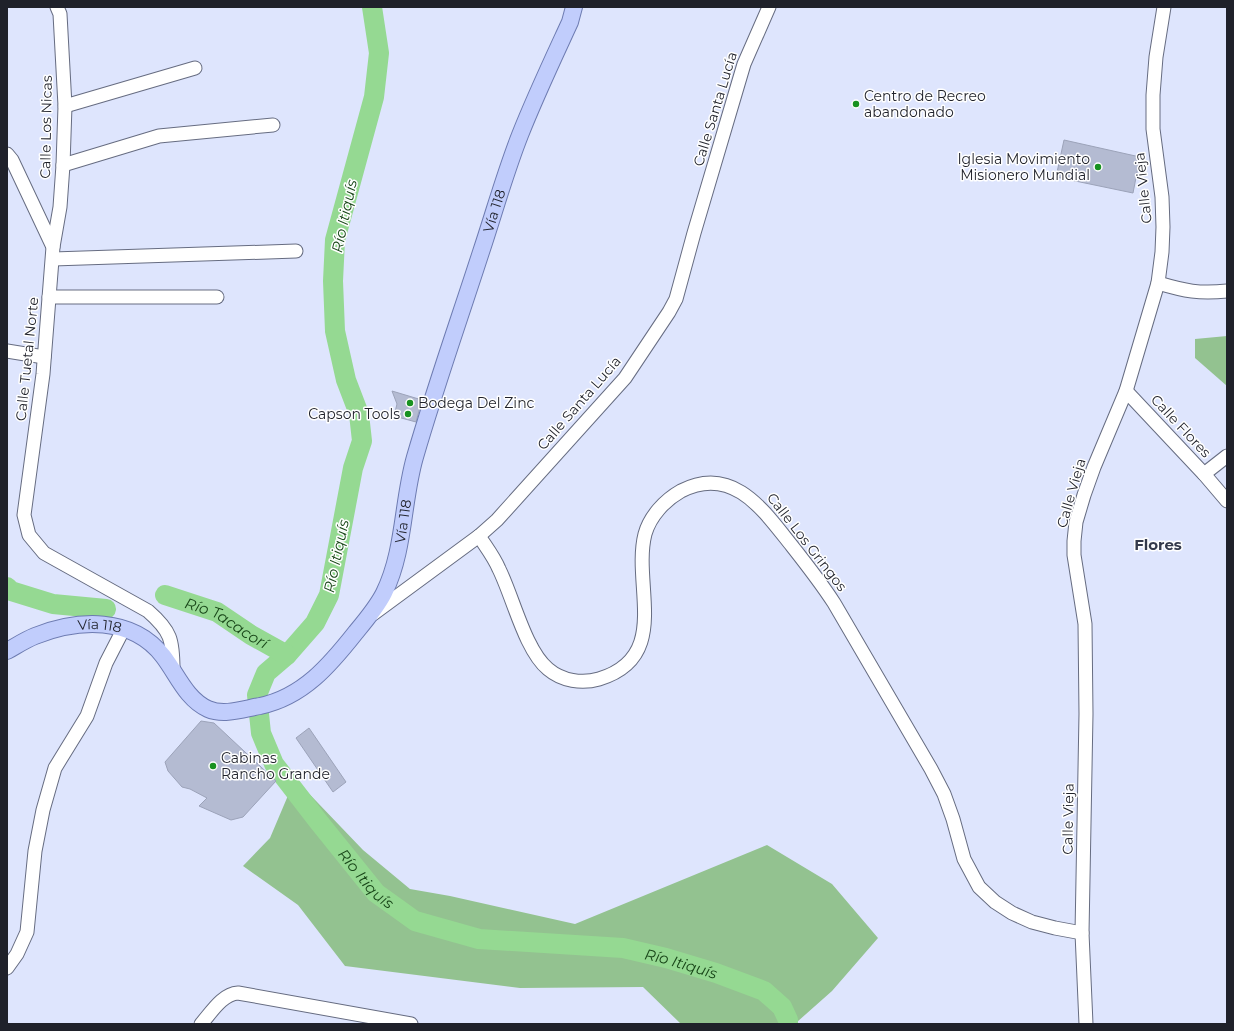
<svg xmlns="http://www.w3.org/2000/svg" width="1234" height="1031" viewBox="0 0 1234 1031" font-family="Montserrat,sans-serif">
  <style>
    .green { fill: #93c290 }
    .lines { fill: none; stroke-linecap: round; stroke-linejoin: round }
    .river { stroke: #95d992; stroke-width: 20 }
    .building { fill: #b4bbd2; stroke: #9ca3b9 }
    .minor-casing { stroke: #666c81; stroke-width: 15 }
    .major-casing { stroke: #6d7bb1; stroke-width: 18 }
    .minor { stroke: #fff; stroke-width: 13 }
    .major { stroke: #c1cdfc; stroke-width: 16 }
    .poi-dot { fill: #189220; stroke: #fff; stroke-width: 1.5 }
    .labels { text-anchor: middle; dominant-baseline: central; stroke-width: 3; stroke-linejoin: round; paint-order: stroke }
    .poi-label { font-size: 14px; fill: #1f212a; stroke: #fff; text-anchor: start }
    .street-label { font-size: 14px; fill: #1f212a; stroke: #fff }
    .water-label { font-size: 15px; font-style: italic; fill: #194719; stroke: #fff }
    .neighbourhood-label { font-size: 15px; font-weight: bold; fill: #343a4c; stroke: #fff }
  </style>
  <rect width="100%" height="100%" fill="#dee5fd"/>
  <g class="green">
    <path d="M1227,336V386L1195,358V339Z"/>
    <path d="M295,779L363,850L410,889L450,896L575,924L767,845L832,884L878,938L832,991L797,1022V1024H681L643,987L520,988L345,966L298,905L243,866L270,838Z"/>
  </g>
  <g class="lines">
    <g class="river">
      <path id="s1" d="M372,7L379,53L374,97L335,240L333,281L335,331L346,380L359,414L362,441L353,468L329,595L315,623L287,655L266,673L257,695L261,733L274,764L318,821L376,893L415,921L479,939L623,948L666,958L716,973L764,991L782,1007L788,1020V1024"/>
      <path d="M7,587L11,591L53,604L106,609"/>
      <path id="s2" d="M165,595L217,612L251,635L287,655"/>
    </g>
  </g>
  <g class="building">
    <path d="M1064,140L1140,157L1133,193L1056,177Z"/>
    <path d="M392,391L422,400L416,422L394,416L397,404Z"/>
    <path d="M201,721L214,723L276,781L243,817L231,820L199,806L207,798L190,789L182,787L168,771L165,762Z"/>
    <path d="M309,728L346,782L333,792L296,738Z"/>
  </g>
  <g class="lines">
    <g class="minor-casing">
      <g id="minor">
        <path d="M65,106L195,68"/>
        <path d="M7,154L12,160L53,247L43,374L24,515L29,535L44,553L148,611C171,631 173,640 173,670"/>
        <path d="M63,165L159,136L273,125"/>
        <path d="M53,247L60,207L63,165L65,106L60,14L57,7"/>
        <path d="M53,259L296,251"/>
        <path d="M1158,283C1185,291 1199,294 1227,291"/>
        <path d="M49,297H217"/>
        <path d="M7,351L44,357"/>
        <path d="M1126,391L1204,474L1227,501"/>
        <path d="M1204,474L1227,456"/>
        <path d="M479,536C486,547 494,557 499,569C513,597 525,650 548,669C562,681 582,684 599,679C672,657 632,585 645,534C650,516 665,500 681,491C733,464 764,511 792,546C807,565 821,583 834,603L931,769L944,794L953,819L964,859L979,887L995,902L1012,913L1032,922L1055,928L1082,933"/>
        <path d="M373,614L479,536L497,520L625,378L669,312L676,299L694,233L744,64L769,7"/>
        <path d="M7,968L17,954L27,932L35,851L43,810L55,768L87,716L106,663L124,628"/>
        <path d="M201,1024C211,1013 222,994 238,993L411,1024"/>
        <path d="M1086,1024L1082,933L1086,714L1085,624L1074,555V541L1076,522L1084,495L1094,467L1126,391L1158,283L1162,252L1163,227L1162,197L1153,129V95L1156,57L1164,7"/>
      </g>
    </g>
    <g class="major-casing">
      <g id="major">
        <path id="s3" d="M7,651C16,646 25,640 35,636C78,619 132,616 163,656C177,674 186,699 208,709C224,716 243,709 260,706C303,697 330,665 356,632C366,620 377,607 384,593C405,550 402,502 415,457C435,388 459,320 481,252C494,213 505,173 520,135C535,97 553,59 570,22L574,7"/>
      </g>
    </g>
    <use href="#minor" class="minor"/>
    <use href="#major" class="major"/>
  </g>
  <g class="poi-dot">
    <circle cx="856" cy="104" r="4"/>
    <circle cx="1098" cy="167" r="4"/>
    <circle cx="410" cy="403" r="4"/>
    <circle cx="408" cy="414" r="4"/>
    <circle cx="213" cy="766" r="4"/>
  </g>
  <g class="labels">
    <g class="poi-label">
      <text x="864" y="96">Centro de Recreo<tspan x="864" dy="16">abandonado</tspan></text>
      <text x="1090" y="159" text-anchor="end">Iglesia Movimiento<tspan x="1090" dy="16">Misionero Mundial</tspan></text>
      <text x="418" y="403">Bodega Del Zinc</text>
      <text x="400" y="414" text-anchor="end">Capson Tools</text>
      <text x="221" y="758">Cabinas<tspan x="221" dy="16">Rancho Grande</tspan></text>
    </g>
    <g class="street-label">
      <text transform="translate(715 109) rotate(-73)">Calle Santa Lucía</text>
      <text transform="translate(46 127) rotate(-89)">Calle Los Nicas</text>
      <text transform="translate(1143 188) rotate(-96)">Calle Vieja</text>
      <text stroke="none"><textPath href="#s3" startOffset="865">Vía 118</textPath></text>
      <text transform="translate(27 359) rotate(-84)">Calle Tuetal Norte</text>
      <text transform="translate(579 403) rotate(-49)">Calle Santa Lucía</text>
      <text transform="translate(1181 426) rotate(47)">Calle Flores</text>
      <text transform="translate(1071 493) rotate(-74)">Calle Vieja</text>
      <text stroke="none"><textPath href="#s3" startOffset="541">Vía 118</textPath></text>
      <text transform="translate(807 542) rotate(52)">Calle Los Gringos</text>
      <text stroke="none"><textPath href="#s3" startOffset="98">Vía 118</textPath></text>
      <text transform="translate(1068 819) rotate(-89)">Calle Vieja</text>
    </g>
    <g class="water-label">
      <text transform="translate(344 216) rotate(-78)">Río Itiquís</text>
      <text transform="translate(336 556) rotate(-78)">Río Itiquís</text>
      <text stroke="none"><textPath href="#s2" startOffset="68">Río Tacacorí</textPath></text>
      <text stroke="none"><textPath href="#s1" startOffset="946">Río Itiquís</textPath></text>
      <text stroke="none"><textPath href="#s1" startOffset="1282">Río Itiquís</textPath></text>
    </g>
    <g class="neighbourhood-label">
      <text x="1158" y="544">Flores</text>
    </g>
  </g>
  <rect width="1234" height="1031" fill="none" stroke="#1f212a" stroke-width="16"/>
</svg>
